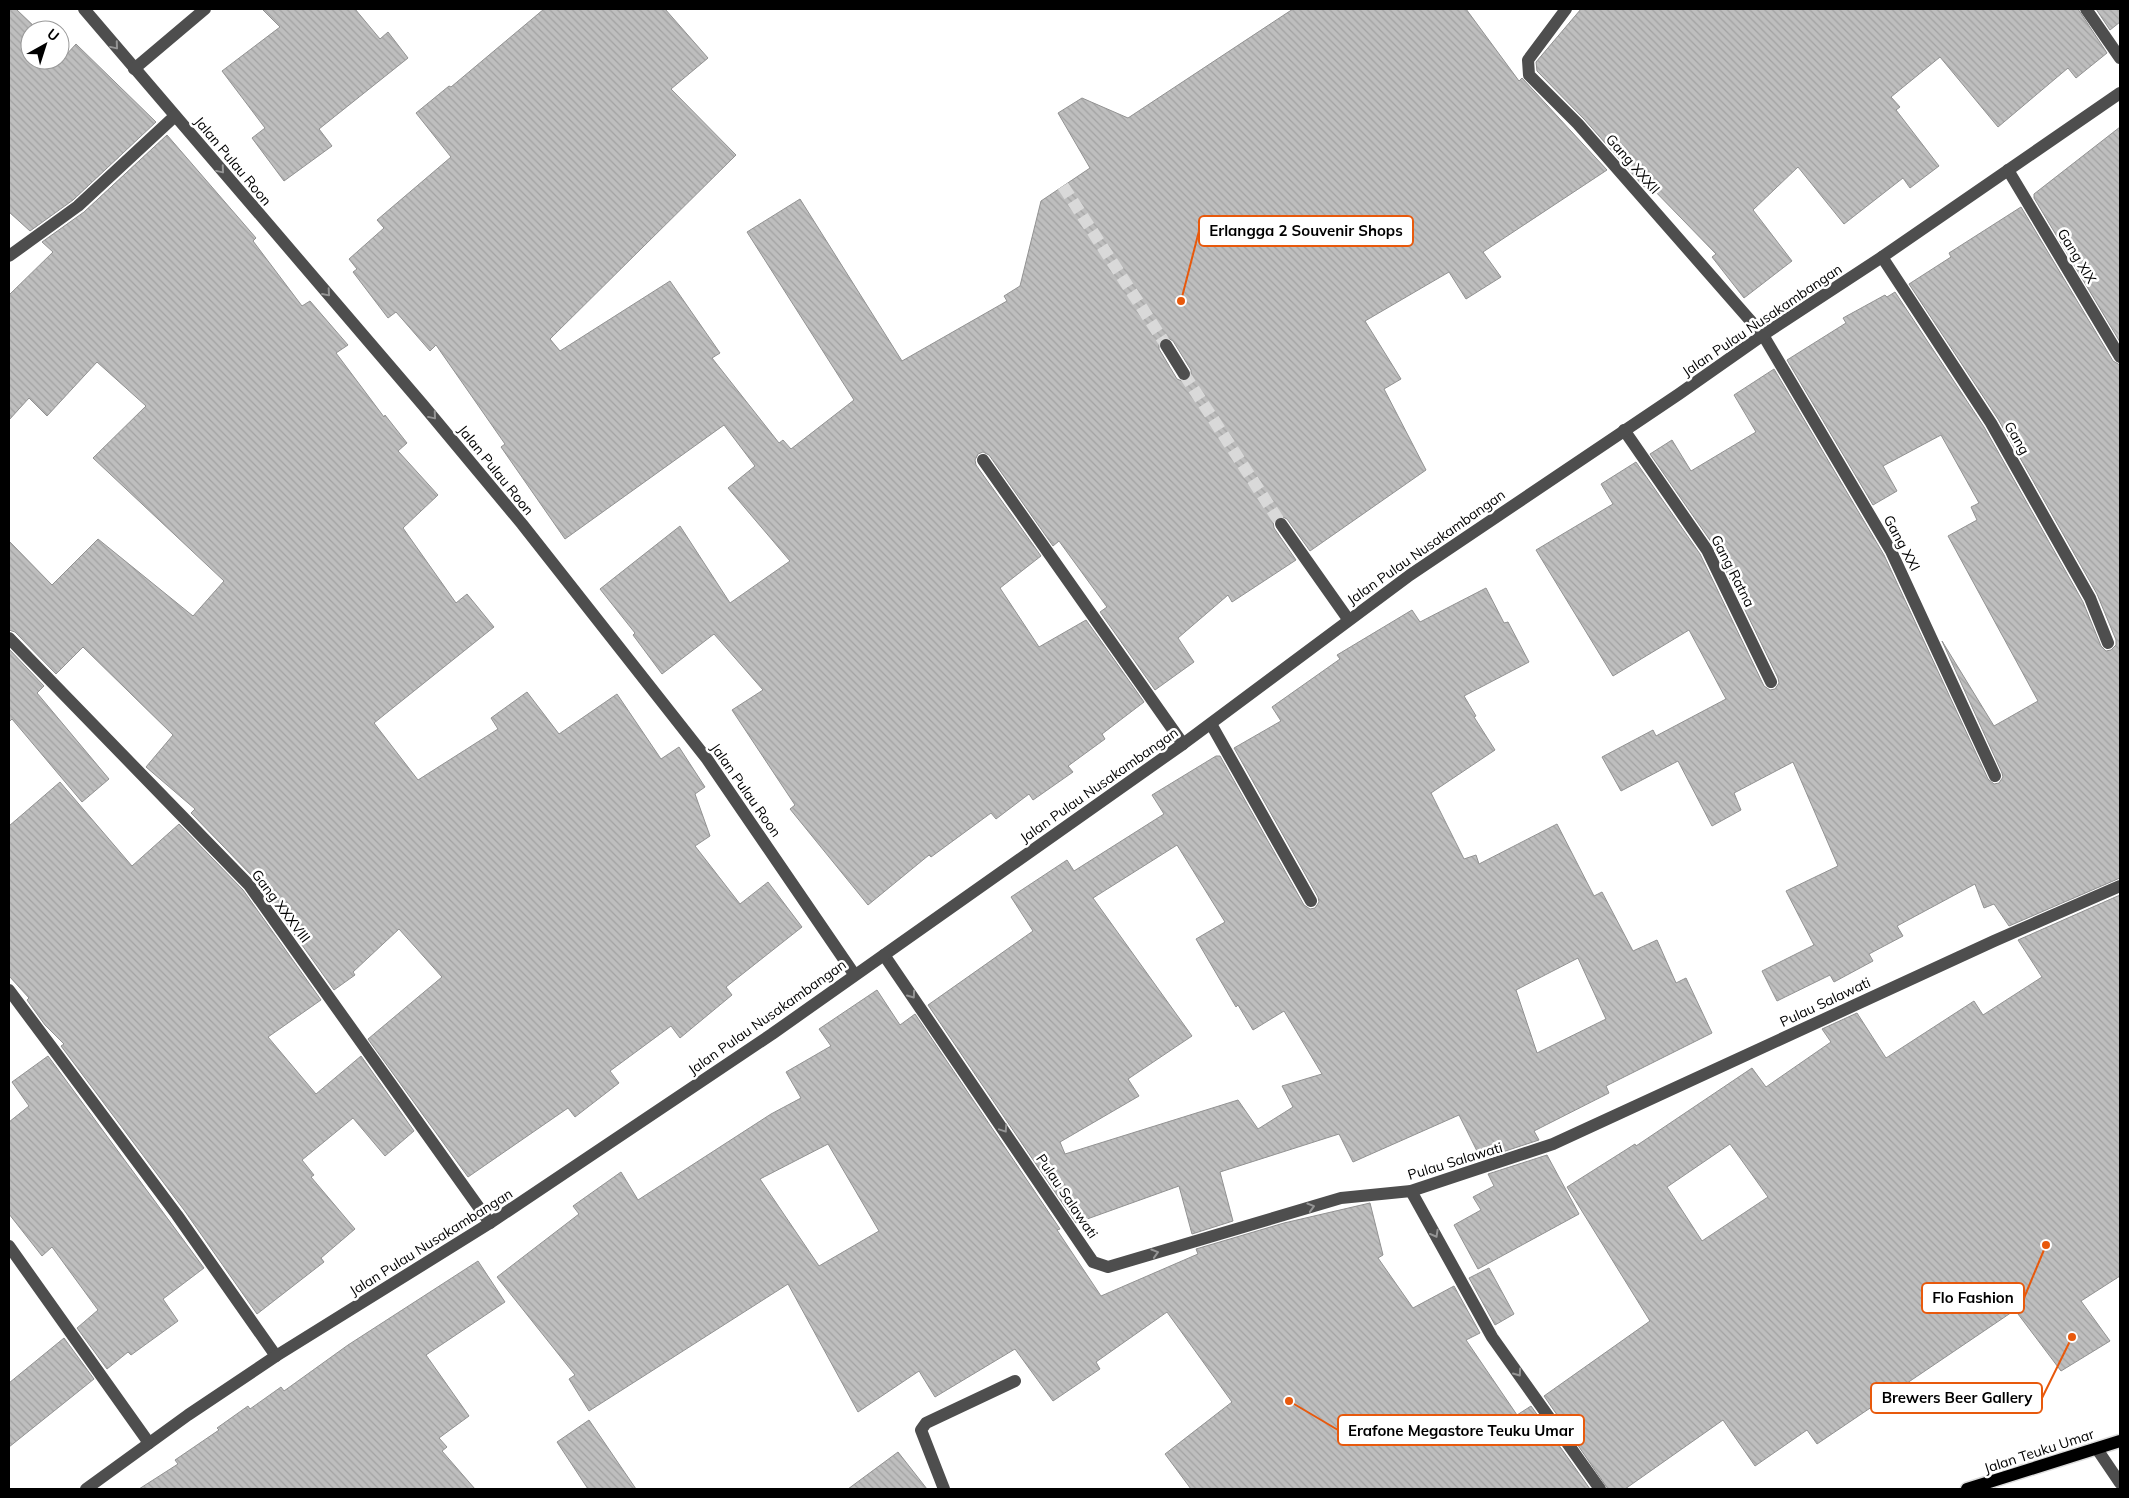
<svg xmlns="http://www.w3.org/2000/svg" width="2129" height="1498" viewBox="0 0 2129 1498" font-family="Mulish,sans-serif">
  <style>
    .building { fill: url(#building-back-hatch); stroke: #929292; fill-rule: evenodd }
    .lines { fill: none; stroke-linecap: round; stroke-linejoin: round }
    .minor-tunnel { stroke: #d9d9d9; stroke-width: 12; stroke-dasharray: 12 6; stroke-linecap: butt }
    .major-casing { stroke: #dbdbdb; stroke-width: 15 }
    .minor { stroke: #4e4e4e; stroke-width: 12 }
    .major { stroke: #000; stroke-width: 12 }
    .oneway { stroke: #959595 }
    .labels { text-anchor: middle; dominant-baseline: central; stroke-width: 5; stroke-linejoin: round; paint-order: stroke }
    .street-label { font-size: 14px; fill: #000; stroke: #fff }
    .leader { fill: none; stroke: #e8590c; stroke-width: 2 }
    .callout-dot { fill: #e8590c; stroke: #fff; stroke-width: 2 }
    .callout { fill: #fff; stroke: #e8590c; stroke-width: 2 }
    .callout-label { font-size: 15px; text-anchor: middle; font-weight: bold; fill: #000 }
  </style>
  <defs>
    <pattern id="building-back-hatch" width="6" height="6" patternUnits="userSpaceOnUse" patternTransform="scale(1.25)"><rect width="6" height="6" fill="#bebebe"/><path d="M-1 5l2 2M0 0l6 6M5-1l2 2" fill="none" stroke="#a2a2a2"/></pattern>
  </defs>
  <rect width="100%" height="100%" fill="#fff"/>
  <g class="building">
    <path d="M9,9H16L38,30H30V60H60V52L65,56L76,44L156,122L73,200L30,231L9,212Z"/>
    <path d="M262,9H355L380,39L388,32L408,58L319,129L332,146L284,181L252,138L265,128L222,71L280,27Z"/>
    <path d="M544,9H665L708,58L671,89L736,155L550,339L560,351L670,281L720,353L712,358L779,443L783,440L791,449L854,400L747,232L800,199L902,361L1007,301L1004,296L1020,286L1041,201L1090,168L1058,113L1082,98L1128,118L1293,9H1466L1519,81L1522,78L1607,170L1483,252L1501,277L1466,299L1449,272L1365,321L1401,379L1384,389L1426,470L1310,551L1287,519L1281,516L1276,518L1273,521L1274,528L1296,560L1232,602L1228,595L1178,638L1194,662L1155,690L1100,612L1107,607L1059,541L1053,546L989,455L983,452L978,454L975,460L976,465L1041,556L1000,588L1039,647L1086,620L1144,702L1102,734L1105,739L1068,766L1073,772L1033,800L1029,794L996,819L991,813L931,857L929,855L868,905L790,809L795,805L732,710L763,690L714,634L662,674L633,635L635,633L600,589L680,526L730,603L790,561L728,488L755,466L724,425L565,539L501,447L505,444L436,345L430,351L396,312L388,318L353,272L357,269L349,259L384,228L377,220L451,157L416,113L449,86L451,87ZM1166,337L1173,341L1191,370V377L1188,381L1184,382L1177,379L1159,349V341Z"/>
    <path d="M1581,9H2078L2107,53L2076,78L2068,68L1998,127L1940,57L1891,97L1900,107L1896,110L1939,166L1910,188L1903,178L1844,224L1798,167L1753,210L1792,261L1744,298L1712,257L1716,254L1648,184L1644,187L1584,119L1537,71L1536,62Z"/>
    <path d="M2096,9H2120V22L2110,30Z"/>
    <path d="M2120,127V342L2034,198V194Z"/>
    <path d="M167,135L256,238L253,241L302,306L310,301L348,345L336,353L384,417L385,415L407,443L398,451L438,495L403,528L456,603L467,594L494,627L374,723L418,780L498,729L491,718L527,692L559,734L617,694L661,759L679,747L705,787L695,794L710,836L695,846L740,904L768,882L802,927L726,987L732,995L680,1038L671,1026L610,1071L619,1083L575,1117L568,1108L468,1177L368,1039L442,977L399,929L353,972L355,975L334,990L255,879L191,813L195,809L146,767L173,735L83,647L56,674L15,632L9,630V541L52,585L98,539L193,616L224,581L93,458L146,406L97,362L47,416L29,398L9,420V295L53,252L42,242L84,212Z"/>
    <path d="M2021,207L2113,361L2120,365V878L2009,926L1994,904L1984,908L1975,884L1897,926L1903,936L1869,954L1873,961L1834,982L1830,975L1777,1001L1762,971L1814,945L1786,891L1838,866L1793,762L1734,793L1741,810L1712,826L1678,761L1621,791L1602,757L1653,730L1656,736L1726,699L1689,630L1613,676L1536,550L1613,504L1601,484L1636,462L1700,554L1764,686L1770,690L1775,689L1779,683L1778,678L1714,546L1650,454L1672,440L1691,471L1756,432L1734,395L1774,369L1884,555L1988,779L1994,784L1999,783L2003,777L2002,773L1942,641L1994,726L2038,701L1948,536L1977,520L1971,507L1979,503L1941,435L1883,466L1897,491L1873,505L1787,360L1846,323L1843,318L1885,295L1887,297L1895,292L1984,427L2083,602L2101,646L2106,651L2111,650L2116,645V640L2097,594L1998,419L1909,284L1951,257L1949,253Z"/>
    <path d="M1486,588L1504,623L1508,622L1529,662L1464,696L1476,716L1474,717L1495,750L1431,793L1464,859L1476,855L1479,864L1557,824L1594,896L1602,892L1633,951L1657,940L1676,983L1686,978L1712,1033L1606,1086L1609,1093L1534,1131L1539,1140L1481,1159L1459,1115L1353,1162L1339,1134L1220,1172L1233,1221L1192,1234L1179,1186L1076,1223L928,1005L1033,931L1011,897L1067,860L1074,871L1164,814L1152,795L1216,756H1220L1304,905L1310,909L1315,908L1319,902L1318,897L1234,748L1281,721L1272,707L1340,659L1337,655L1412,610L1420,622ZM1177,845L1225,922L1196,939L1236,1007L1238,1005L1253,1030L1284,1011L1322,1074L1282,1086L1293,1107L1258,1129L1238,1100L1065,1154L1060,1142L1139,1096L1128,1079L1192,1036L1093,898ZM1578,958L1606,1019L1537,1053L1516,990Z"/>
    <path d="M9,649L44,686L37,693L109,779L82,802L12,719L9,722Z"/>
    <path d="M60,782L132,866L179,824L243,890L321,1000L268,1037L316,1094L361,1056L414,1131L385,1156L353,1118L302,1160L314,1175L311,1177L355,1229L321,1258L324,1262L257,1314L184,1210L61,1046L64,1044L45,1025L27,1000L29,998L9,976V826Z"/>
    <path d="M2120,895V1276L2081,1301L2110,1341L2061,1371L2015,1310L1817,1444L1807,1430L1755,1466L1723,1420L1625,1489H1608L1544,1396L1650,1321L1567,1187L1635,1144L1636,1146L1752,1068L1766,1087L1831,1042L1822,1029L1857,1013L1886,1058L1974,1001L1983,1015L2042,977L2018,940ZM1730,1144L1768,1197L1702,1241L1667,1187Z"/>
    <path d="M877,990L900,1025L915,1014L1060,1229L1057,1230L1101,1296L1198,1254L1196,1249L1284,1223L1370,1203L1383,1255L1378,1258L1413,1308L1454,1286L1480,1333L1466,1340L1517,1415L1531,1406L1590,1489H1191L1165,1454L1232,1402L1167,1312L1096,1362L1100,1369L1053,1401L1015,1349L935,1397L919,1371L858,1412L788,1284L589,1411L569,1379L575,1375L497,1277L579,1214L573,1206L621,1172L638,1200L771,1114L801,1098L786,1072L831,1046L819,1029ZM828,1144L879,1231L819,1266L760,1179Z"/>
    <path d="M48,1056L204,1268L163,1299L178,1321L131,1355L128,1352L107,1369L77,1328L98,1310L52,1247L42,1256L9,1214V1122L29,1106L12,1082Z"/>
    <path d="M1547,1155L1579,1214L1478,1269L1454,1225L1481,1210L1473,1197L1494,1186L1488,1174Z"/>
    <path d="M478,1261L505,1302L426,1355L469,1416L439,1438L447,1447L442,1451L475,1489H139L178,1464L175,1460L219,1430L217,1428L248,1406L250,1409L281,1387L284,1391L348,1345Z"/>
    <path d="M1489,1268L1514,1314L1495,1325L1469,1278Z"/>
    <path d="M64,1338L94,1379L9,1447V1383Z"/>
    <path d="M589,1420L636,1489H588L557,1442Z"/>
    <path d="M898,1452L927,1489H848Z"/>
  </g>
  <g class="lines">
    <g class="minor-tunnel">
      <path d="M1063,186L1166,345"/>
      <path d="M1184,374L1281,524"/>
    </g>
    <g class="major-casing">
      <path id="major" d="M1967,1489L2120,1441"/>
    </g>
    <g class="minor">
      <path d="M84,9L423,405L522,524L707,759L854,974"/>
      <path d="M1566,9L1528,60L1529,75L1578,124L1763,335L1891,551L1995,776"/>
      <path d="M2086,9L2120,58"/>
      <path d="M134,69L205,9"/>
      <path d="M2008,170L2120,357"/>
      <path d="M9,256L78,206L175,116"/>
      <path d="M1882,257L1991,423L2090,598L2108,643"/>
      <path d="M1166,345L1184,374"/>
      <path d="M1624,430L1707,550L1771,682"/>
      <path d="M983,460L1183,744"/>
      <path d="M1281,524L1348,619"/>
      <path d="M9,638L249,885L490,1223"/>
      <path d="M1211,724L1311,901"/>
      <path d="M884,955L1093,1262L1108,1267L1341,1198L1411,1191L1553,1144L1994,941L2120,886"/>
      <path d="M9,990L177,1215L276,1356"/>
      <path d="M1411,1191L1492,1337L1600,1489"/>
      <path d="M9,1246L149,1443"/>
      <path d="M2097,1449L2120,1483"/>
      <path d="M86,1489L188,1415L276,1356L490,1223L772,1034L1183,744L1410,575L1679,394L1763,335L1882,257L2120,93"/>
      <path d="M944,1489L921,1430L926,1423L1015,1381"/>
    </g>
    <use href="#major" class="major"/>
  </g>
  <defs><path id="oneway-chevron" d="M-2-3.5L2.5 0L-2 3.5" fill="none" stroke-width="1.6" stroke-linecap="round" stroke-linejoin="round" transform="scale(1.25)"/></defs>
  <g class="oneway">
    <use href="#oneway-chevron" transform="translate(115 46) rotate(50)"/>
    <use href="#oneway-chevron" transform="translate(221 170) rotate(50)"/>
    <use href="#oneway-chevron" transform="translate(327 293) rotate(49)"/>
    <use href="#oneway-chevron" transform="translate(433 416) rotate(50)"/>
    <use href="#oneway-chevron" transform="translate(912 995) rotate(55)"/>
    <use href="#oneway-chevron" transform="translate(1004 1129) rotate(56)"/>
    <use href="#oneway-chevron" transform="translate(1311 1207) rotate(-17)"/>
    <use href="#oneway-chevron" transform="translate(1435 1234) rotate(61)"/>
    <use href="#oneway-chevron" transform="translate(1155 1253) rotate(-17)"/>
    <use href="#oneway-chevron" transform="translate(1518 1373) rotate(55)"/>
  </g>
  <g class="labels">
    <g class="street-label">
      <text transform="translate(233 161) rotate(50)">Jalan Pulau Roon</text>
      <text transform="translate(1633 164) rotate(49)">Gang XXXII</text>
      <text transform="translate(2077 256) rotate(59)">Gang XIX</text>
      <text transform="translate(1762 320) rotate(-34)">Jalan Pulau Nusakambangan</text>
      <text transform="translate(2017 438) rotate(60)">Gang</text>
      <text transform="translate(496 470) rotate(51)">Jalan Pulau Roon</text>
      <text transform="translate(1902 543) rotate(62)">Gang XXI</text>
      <text transform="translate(1426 547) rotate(-35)">Jalan Pulau Nusakambangan</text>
      <text transform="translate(1733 571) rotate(63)">Gang Ratna</text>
      <text transform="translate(1099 785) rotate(-35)">Jalan Pulau Nusakambangan</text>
      <text transform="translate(746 790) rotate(55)">Jalan Pulau Roon</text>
      <text transform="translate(281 906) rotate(53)">Gang XXXVIII</text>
      <text transform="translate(1825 1002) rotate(-25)">Pulau Salawati</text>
      <text transform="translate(767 1017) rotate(-35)">Jalan Pulau Nusakambangan</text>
      <text transform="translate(1455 1161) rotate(-17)">Pulau Salawati</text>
      <text transform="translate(1067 1196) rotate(56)">Pulau Salawati</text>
      <text transform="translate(431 1242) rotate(-32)">Jalan Pulau Nusakambangan</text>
      <text transform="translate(2039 1451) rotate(-18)">Jalan Teuku Umar</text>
    </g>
  </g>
  <path class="leader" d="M1181 301L1199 231M2046 1245L2024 1298M2072 1337L2042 1398M1289 1401L1338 1430"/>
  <g class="callout-dot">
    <circle cx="1181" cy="301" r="5"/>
    <circle cx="2046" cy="1245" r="5"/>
    <circle cx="2072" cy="1337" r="5"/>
    <circle cx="1289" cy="1401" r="5"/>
  </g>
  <g class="callout">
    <rect x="1199" y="216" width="214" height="30" rx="5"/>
    <rect x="1922" y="1283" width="102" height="30" rx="5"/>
    <rect x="1871" y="1383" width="171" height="30" rx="5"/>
    <rect x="1338" y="1415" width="246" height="30" rx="5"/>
  </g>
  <g class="callout-label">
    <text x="1306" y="236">Erlangga 2 Souvenir Shops</text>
    <text x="1973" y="1303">Flo Fashion</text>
    <text x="1957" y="1403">Brewers Beer Gallery</text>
    <text x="1461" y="1436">Erafone Megastore Teuku Umar</text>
  </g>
  <rect width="2129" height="1498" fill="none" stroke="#000000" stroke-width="20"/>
  <g transform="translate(45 45) rotate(39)"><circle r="24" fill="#ffffff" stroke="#999999"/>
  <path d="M0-4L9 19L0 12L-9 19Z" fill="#000000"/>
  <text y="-8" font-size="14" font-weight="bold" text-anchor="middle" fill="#000000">U</text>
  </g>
</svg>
